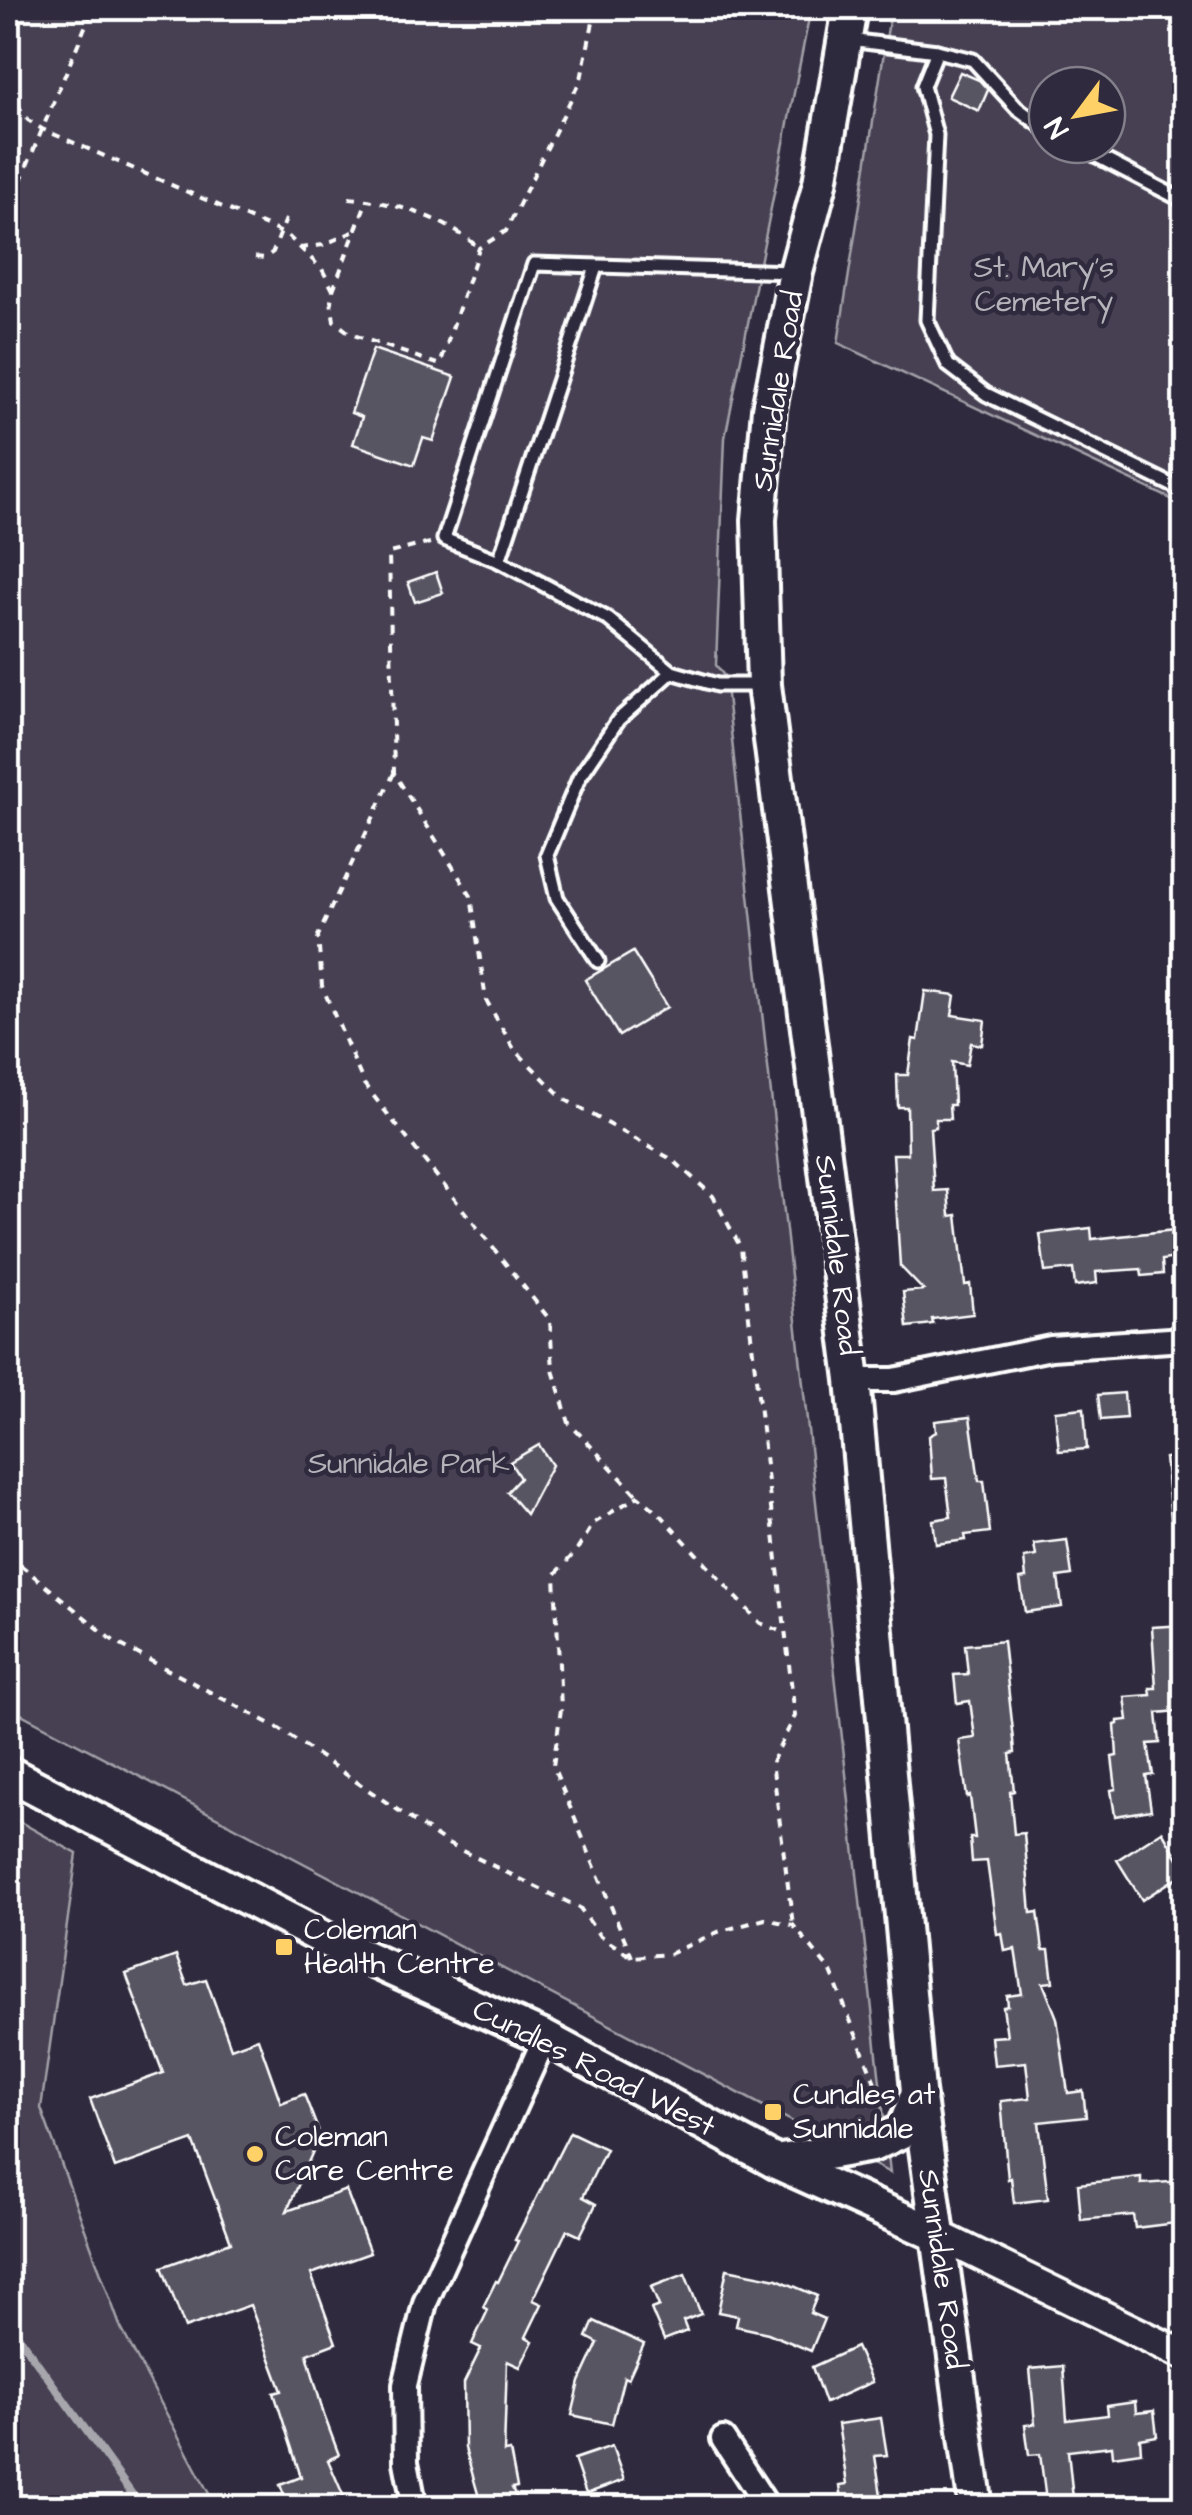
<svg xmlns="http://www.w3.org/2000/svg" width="1192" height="2515" viewBox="0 0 1192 2515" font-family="'Architects Daughter',sans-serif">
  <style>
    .green { fill: #464152; stroke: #a2a0a8; stroke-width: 2.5; fill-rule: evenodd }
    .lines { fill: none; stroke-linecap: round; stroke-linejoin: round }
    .stream { stroke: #a7a6ad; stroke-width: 8 }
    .building { fill: #595564; stroke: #fff; stroke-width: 2.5 }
    .service-casing { stroke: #fff; stroke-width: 19 }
    .minor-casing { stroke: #fff; stroke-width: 30 }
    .tertiary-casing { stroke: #fff; stroke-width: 35 }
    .secondary-casing { stroke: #fff; stroke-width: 40 }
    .path { stroke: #fff; stroke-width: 4; stroke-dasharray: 8 8; stroke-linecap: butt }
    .service { stroke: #2f2a3d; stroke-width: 11 }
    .minor { stroke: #2f2a3d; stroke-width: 22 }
    .tertiary { stroke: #2f2a3d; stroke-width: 28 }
    .secondary { stroke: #2f2a3d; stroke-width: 32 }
    .poi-dot { fill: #ffd166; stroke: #2f2a3d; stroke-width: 4 }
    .labels { text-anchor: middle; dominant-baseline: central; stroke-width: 9; stroke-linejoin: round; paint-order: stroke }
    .park-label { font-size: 30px; fill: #b5b3ba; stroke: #2f2a3d }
    .street-label { font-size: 30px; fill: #fff; stroke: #2f2a3d }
    .poi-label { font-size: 30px; fill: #fff; stroke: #2f2a3d; text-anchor: start }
  </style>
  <rect width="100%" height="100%" fill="#2f2a3d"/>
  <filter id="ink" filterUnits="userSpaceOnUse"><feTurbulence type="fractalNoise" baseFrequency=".01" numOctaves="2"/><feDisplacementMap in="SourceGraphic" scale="20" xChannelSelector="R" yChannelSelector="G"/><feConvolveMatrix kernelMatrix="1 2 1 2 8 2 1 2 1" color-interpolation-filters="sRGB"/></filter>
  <g filter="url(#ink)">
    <g class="green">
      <path d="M8,8H811L725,438L716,665L725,677L890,2173L8,1707Z"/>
      <path d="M891,8H1184V505L838,343ZM1047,85H1107V145H1047Z"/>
      <path d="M8,1815L77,1854L41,2108L120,2326L216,2507H8Z"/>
    </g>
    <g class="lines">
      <path class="stream" d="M8,2322L142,2508"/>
    </g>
    <g class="building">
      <path d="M960,72L979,80L988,90L979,111L948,97Z"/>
      <path d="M373,349L455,377L433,441L423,438L414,465L353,444L362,417L351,413Z"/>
      <path d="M436,572L443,593L415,602L408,582Z"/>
      <path d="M633,952L667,1007L619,1036L585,980Z"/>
      <path d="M925,991L955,995L952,1015L985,1020L982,1045L971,1043L967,1065L952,1062L954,1105H949L950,1119H936V1127L930,1128L934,1191L948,1190L950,1216L957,1215L965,1285L970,1284L973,1314L932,1319L933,1324L907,1327L903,1292L923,1290L900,1266L893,1154H908L907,1107H898L897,1075H908L913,1039L918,1040Z"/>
      <path d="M1091,1228L1092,1239L1184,1229V1257L1162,1260L1163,1274L1142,1276L1141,1269L1096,1272L1097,1283L1075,1286L1073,1269L1045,1272L1040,1234Z"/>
      <path d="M1124,1393L1126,1418L1101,1420L1098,1395Z"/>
      <path d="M1084,1408L1087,1449L1059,1451L1055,1411Z"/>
      <path d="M970,1417L979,1481H984L990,1532L965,1535L966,1540L936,1544L933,1520L951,1517L946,1478L932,1479L929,1436L936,1432L935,1421Z"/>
      <path d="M539,1445L552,1465L526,1514L507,1492L520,1478L510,1462Z"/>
      <path d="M1184,1456V1517L1171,1518L1165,1458Z"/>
      <path d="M1067,1540L1072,1575L1058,1577L1062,1607L1025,1612L1020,1579L1026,1578L1024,1558L1036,1556L1034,1544Z"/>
      <path d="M1184,1625V1677L1176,1678L1179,1711L1157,1713L1160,1743L1148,1744L1153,1775L1146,1776L1151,1810L1115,1816L1111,1790L1116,1789L1112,1757L1117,1756L1115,1725L1118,1724V1721L1128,1720L1125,1697L1151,1695L1150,1688H1156L1152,1627Z"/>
      <path d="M1003,1641L1014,1740L1015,1753L1010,1754L1014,1791L1010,1792L1014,1834L1024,1833L1031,1913L1038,1912L1043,1950H1049L1053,1982L1043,1983L1057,2018L1068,2093L1083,2091L1086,2117L1039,2122L1048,2199L1014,2203L1011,2178L1008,2179L1001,2101L1030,2098L1026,2062L994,2065L991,2037L1007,2036L1003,2007L1008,2006L1007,1996L1022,1994L1015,1949L1005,1951L1002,1933L997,1934L987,1861L972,1862L970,1838H975L970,1796L967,1797L959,1740L975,1738L970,1701L957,1703L954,1675L968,1674L965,1645Z"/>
      <path d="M1162,1831L1184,1868V1873L1142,1900L1117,1860Z"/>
      <path d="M176,1956L187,1985L206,1979L231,2048L258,2038L281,2103L304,2094L320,2135L287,2211L346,2190L370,2253L311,2274L336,2343L307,2354L324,2415L339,2455L328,2460L344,2497L319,2508H289L280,2485L301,2477L274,2393L282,2391L250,2305L185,2328L162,2267L231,2242L193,2140L115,2168L90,2099L163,2073L126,1974Z"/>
      <path d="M570,2132L606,2149L583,2197L596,2204L580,2236L567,2230L533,2300L542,2304L526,2337L533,2341L520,2367L507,2361L504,2452L510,2451L517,2487L512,2488L521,2508H482L465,2448L464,2383L481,2348L472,2344L488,2310L483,2307L496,2281L498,2282L518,2241L515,2240Z"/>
      <path d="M1141,2177V2184L1184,2181V2222L1135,2228L1133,2215L1081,2220L1078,2184Z"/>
      <path d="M727,2269L777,2279L817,2296L810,2313L824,2319L811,2351L768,2333L736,2326L738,2316L718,2312Z"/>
      <path d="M685,2274L701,2314L683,2321L687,2331L664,2340L651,2309L659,2306L651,2287Z"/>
      <path d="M594,2321L644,2344L628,2379L624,2377L612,2424L572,2415L580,2382L598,2343L587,2337Z"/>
      <path d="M856,2347L872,2382L825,2403L812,2367Z"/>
      <path d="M1063,2366L1067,2420L1108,2415L1107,2406L1135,2402L1136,2413L1154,2411L1157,2436L1140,2439L1141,2452L1113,2456L1112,2446L1068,2451L1074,2508H1047L1040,2454L1029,2455L1025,2425L1035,2424L1030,2369Z"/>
      <path d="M881,2418L887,2455L875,2456L883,2508H843L840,2485L847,2484L838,2424Z"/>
      <path d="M612,2446L624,2480L586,2494L574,2459Z"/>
    </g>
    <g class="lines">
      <g class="service-casing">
        <g id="service">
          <path d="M849,40L937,51L973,60L1017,108L1047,130"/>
          <path d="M937,51L923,86L936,135L927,320L948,365L986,394L1184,491"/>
          <path d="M1076,145L1184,201"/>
          <path d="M499,561L596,267"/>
          <path d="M672,672L608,619L499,561L444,539L534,264L794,272"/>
          <path d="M598,961L557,898L547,855L579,778L618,720L672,672L717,685H760"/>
        </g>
      </g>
      <g class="minor-casing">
        <g id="minor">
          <path d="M853,1380H894L1051,1348L1184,1339"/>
          <path d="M723,2439L768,2508"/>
          <path d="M415,2508L406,2462L405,2385L425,2303L545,2038"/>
        </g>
      </g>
      <g class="tertiary-casing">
        <path id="tertiary" d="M936,2234L1184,2355"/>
      </g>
      <g class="secondary-casing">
        <g id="secondary">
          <path d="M850,8L820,183L796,272L769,409L759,520L764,685L853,1380L918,2091L976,2508"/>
          <path d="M8,1773L331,1942L545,2038L776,2162L936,2234"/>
          <path d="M776,2162L872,2145L904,2130L917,2095"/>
        </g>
      </g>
      <g class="path">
        <path d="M8,91L28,120L42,129L287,235L322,269L333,290L331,301L334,321L351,334L440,365L479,248L506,231L581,79L596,8"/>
        <path d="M349,198C395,202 445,218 479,248"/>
        <path d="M8,211L93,8"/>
        <path d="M300,248L323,245L357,230"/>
        <path d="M255,257L265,258L273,252L286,219"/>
        <path d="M333,290L367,200"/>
        <path d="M430,543L389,553L394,773L471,896L486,1000L514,1049L564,1099L673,1160L713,1196L741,1248L795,1716L772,1762L793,1925"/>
        <path d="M394,773L318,936L322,986L364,1084L550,1320L553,1370L569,1423L638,1496"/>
        <path d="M8,1555L115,1642L275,1726L446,1843L580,1908L599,1935L632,1957L669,1954L718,1932L765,1919L793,1925L831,1972L884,2105"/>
        <path d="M632,1957L553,1766L561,1709L555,1575L577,1550L594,1523L638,1496L660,1514L760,1623L783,1632"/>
      </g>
      <use href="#service" class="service"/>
      <use href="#minor" class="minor"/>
      <use href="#tertiary" class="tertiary"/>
      <use href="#secondary" class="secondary"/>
    </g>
  </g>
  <g class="poi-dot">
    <rect x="274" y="1937" width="20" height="20" rx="5"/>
    <rect x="763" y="2102" width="20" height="20" rx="5"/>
    <circle cx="255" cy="2154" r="10"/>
  </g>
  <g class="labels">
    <g class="park-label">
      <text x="1044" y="268">St. Mary's<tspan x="1044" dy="34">Cemetery</tspan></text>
      <text x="409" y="1464">Sunnidale Park</text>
    </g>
    <g class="street-label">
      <text transform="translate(778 391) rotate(-81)">Sunnidale Road</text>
      <text transform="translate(837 1255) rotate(83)">Sunnidale Road</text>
      <text transform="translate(594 2068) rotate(27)">Cundles Road West</text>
      <text transform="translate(942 2269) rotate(82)">Sunnidale Road</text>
    </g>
    <g class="poi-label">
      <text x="304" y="1930">Coleman<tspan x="304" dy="34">Health Centre</tspan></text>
      <text x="793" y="2095">Cundles at<tspan x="793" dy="34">Sunnidale</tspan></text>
      <text x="275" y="2137">Coleman<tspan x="275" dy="34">Care Centre</tspan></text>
    </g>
  </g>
  <rect width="1192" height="2515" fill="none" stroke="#2f2a3d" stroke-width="40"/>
  <rect x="20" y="20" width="1152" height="2475" fill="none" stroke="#fff" stroke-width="4" filter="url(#ink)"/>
  <g transform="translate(1077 115) rotate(238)"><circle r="48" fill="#2f2a3d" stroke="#827f8b" stroke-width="2.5"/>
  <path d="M0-8L18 38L0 25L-18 38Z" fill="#ffd166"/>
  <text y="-15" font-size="28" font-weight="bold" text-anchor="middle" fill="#ffffff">N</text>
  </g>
</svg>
